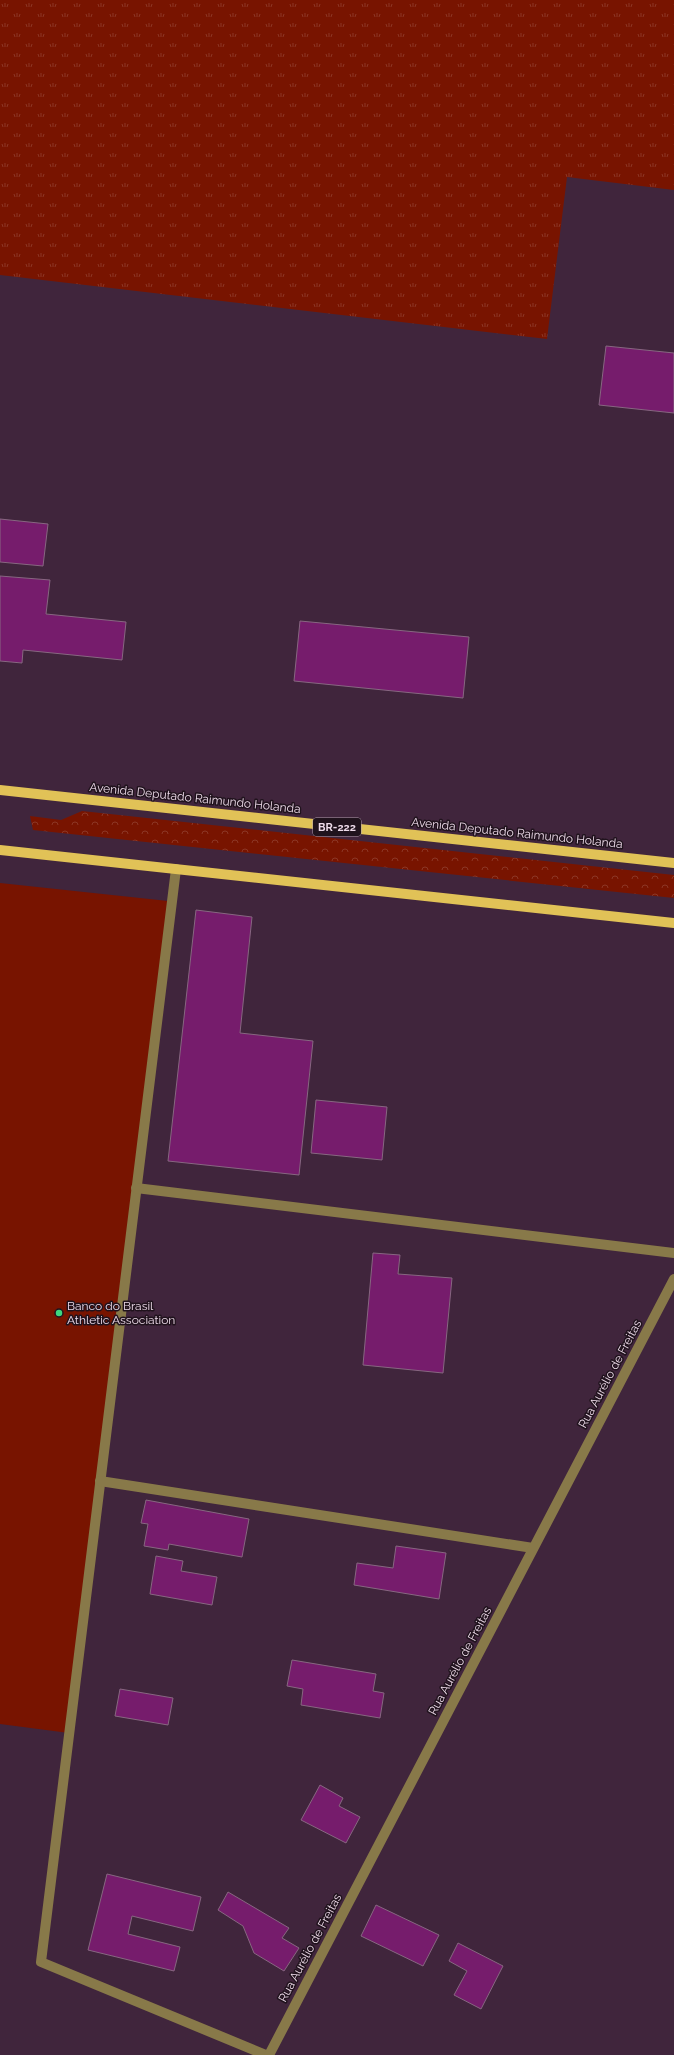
<svg xmlns="http://www.w3.org/2000/svg" width="674" height="2055" viewBox="0 0 674 2055" font-family="Raleway,sans-serif">
  <style>
    .grass { fill: url(#grass-tufts) }
    .forest { fill: url(#forest-crowns) }
    .pitch { fill: #781400 }
    .building { fill: #761c6c; stroke: #876781 }
    .lines { fill: none; stroke-linecap: round; stroke-linejoin: round }
    .minor { stroke: #887949; stroke-width: 10 }
    .major { stroke: #e1c257; stroke-width: 10 }
    .poi-dot { fill: #3dd77e; stroke: #20131d; stroke-width: 1.5 }
    .labels { text-anchor: middle; dominant-baseline: central; stroke-width: 3; stroke-linejoin: round; paint-order: stroke }
    .shield { fill: #20131d; stroke: #b09eac; stroke-width: 1 }
    .shield-label { font-size: 11px; font-weight: bold; fill: #eddae9 }
    .street-label { font-size: 12px; fill: #eddae9; stroke: #20131d }
    .poi-label { font-size: 12px; fill: #eddae9; stroke: #20131d; text-anchor: start }
  </style>
  <defs>
    <pattern id="grass-tufts" width="24" height="20" patternUnits="userSpaceOnUse"><rect width="24" height="20" fill="#781400"/><path d="M3 7l-1-3M5 7V3M7 7l1-3M15 17l-1-3M17 17v-4M19 17l1-3" fill="none" stroke="#8c3625"/></pattern>
    <pattern id="forest-crowns" width="20" height="18" patternUnits="userSpaceOnUse"><rect width="20" height="18" fill="#781400"/><path d="M2 6a3 3 0 1 1 6 0M12 15a3 3 0 1 1 6 0" fill="none" stroke="#8c3625"/></pattern>
  </defs>
  <rect width="100%" height="100%" fill="#40253c"/>
  <path class="grass" d="M0,0H674V190L567,177L547,339L0,275Z"/>
  <path class="forest" d="M82,811L674,875V898L33,830L30,816L61,820Z"/>
  <path class="pitch" d="M0,883L168,901L69,1733L0,1724Z"/>
  <g class="building">
    <path d="M606,346L674,353V413L599,405Z"/>
    <path d="M0,519L48,524L43,566L0,562Z"/>
    <path d="M0,576L50,580L46,614L126,622L122,660L23,650L22,663L0,661Z"/>
    <path d="M300,621L469,637L463,698L294,681Z"/>
    <path d="M196,910L252,917L240,1033L313,1041L299,1175L168,1161Z"/>
    <path d="M316,1100L387,1107L382,1160L311,1153Z"/>
    <path d="M373,1253L400,1255L398,1274L452,1278L443,1373L363,1365Z"/>
    <path d="M146,1500L249,1519L242,1557L169,1544L168,1550L144,1546L148,1524L141,1523Z"/>
    <path d="M396,1546L446,1553L439,1599L354,1585L357,1563L393,1568Z"/>
    <path d="M156,1556L183,1561L181,1571L217,1577L212,1605L150,1594Z"/>
    <path d="M292,1660L376,1674L373,1691L384,1693L380,1718L301,1705L303,1689L287,1686Z"/>
    <path d="M120,1689L173,1698L168,1725L115,1716Z"/>
    <path d="M320,1785L343,1798L339,1806L360,1817L346,1843L301,1820Z"/>
    <path d="M107,1874L201,1897L193,1931L132,1916L128,1934L180,1947L174,1971L88,1950Z"/>
    <path d="M228,1892L289,1928L282,1938L299,1948L284,1971L254,1953L243,1926L218,1910Z"/>
    <path d="M376,1905L439,1935L423,1966L361,1936Z"/>
    <path d="M458,1943L503,1966L481,2009L454,1995L467,1971L449,1961Z"/>
  </g>
  <g class="lines">
    <g class="minor">
      <path d="M176,869L41,1962L266,2055"/>
      <path d="M136,1188L674,1253"/>
      <path d="M100,1481L533,1548"/>
      <path d="M269,2055L674,1279"/>
    </g>
    <g class="major">
      <path d="M0,790L674,863"/>
      <path d="M0,850L674,923"/>
    </g>
  </g>
  <circle class="poi-dot" cx="59" cy="1313" r="4"/>
  <g class="labels">
    <rect class="shield" x="313" y="818" width="48" height="18" rx="3"/>
    <g class="shield-label">
      <text x="337" y="827">BR-222</text>
    </g>
    <g class="street-label">
      <text transform="translate(195 798) rotate(6)">Avenida Deputado Raimundo Holanda</text>
      <text transform="translate(517 833) rotate(6)">Avenida Deputado Raimundo Holanda</text>
      <text transform="translate(610 1374) rotate(-62)">Rua Aurélio de Freitas</text>
      <text transform="translate(460 1661) rotate(-62)">Rua Aurélio de Freitas</text>
      <text transform="translate(310 1948) rotate(-62)">Rua Aurélio de Freitas</text>
    </g>
    <g class="poi-label">
      <text x="67" y="1306">Banco do Brasil<tspan x="67" dy="14">Athletic Association</tspan></text>
    </g>
  </g>
</svg>
